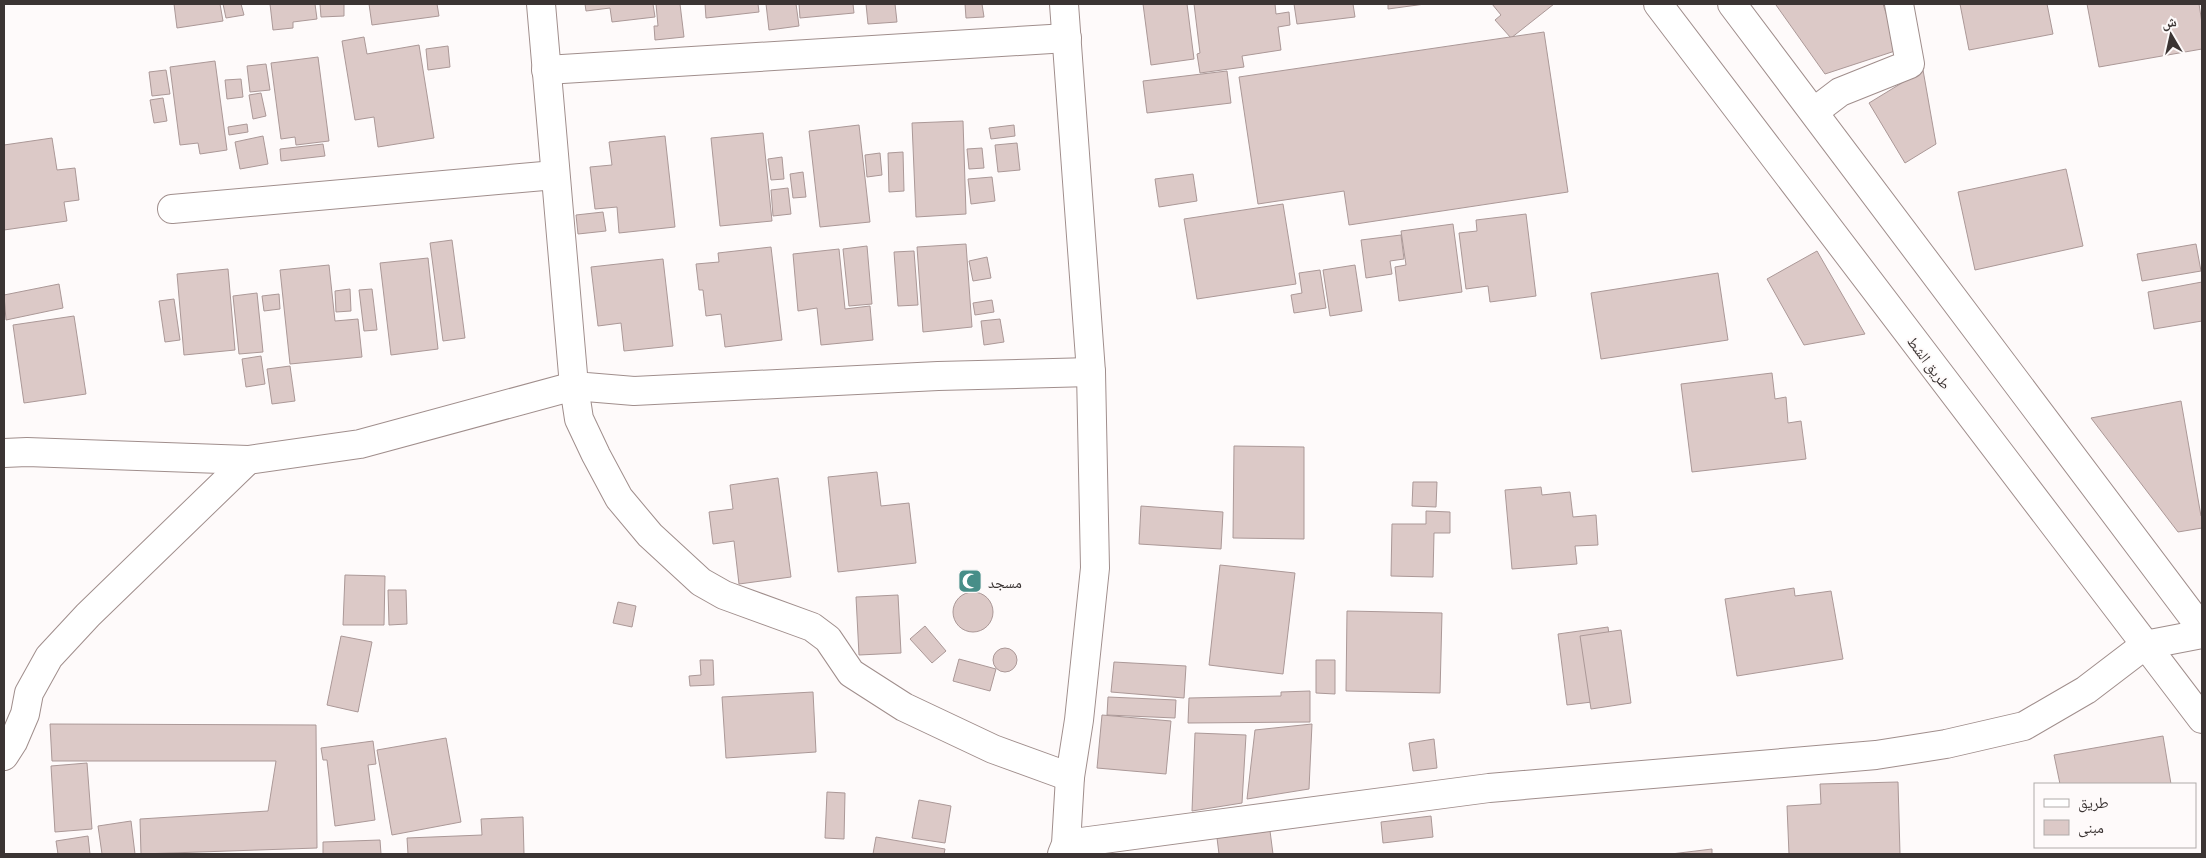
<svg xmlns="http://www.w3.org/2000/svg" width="2206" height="858" viewBox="0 0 2206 858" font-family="Literata,'Noto Naskh Arabic',serif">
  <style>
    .building { fill: #dcc9c7; stroke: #ab9897 }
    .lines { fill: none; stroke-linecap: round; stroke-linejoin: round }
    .street-casing { stroke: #a08e8c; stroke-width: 30 }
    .highway-casing { stroke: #a08e8c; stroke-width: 30 }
    .street { stroke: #fff; stroke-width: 28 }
    .highway { stroke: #fff; stroke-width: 28 }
    .labels { text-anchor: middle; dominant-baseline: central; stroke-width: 4; stroke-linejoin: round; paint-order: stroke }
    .street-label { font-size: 15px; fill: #3b3433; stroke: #fefafa }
    .poi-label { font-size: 15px; fill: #3b3433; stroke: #fefafa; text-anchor: start }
  </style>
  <rect width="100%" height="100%" fill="#fefafa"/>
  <g class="building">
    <path d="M174,4H220L223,21L177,28Z"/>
    <path d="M223,4H241L244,15L226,18Z"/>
    <path d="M270,4H315L317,19L293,22V28L273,30Z"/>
    <path d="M320,4H344V16L321,17Z"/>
    <path d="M369,4H437L439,16L372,25Z"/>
    <path d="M585,4H653L655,17L612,22L610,8L586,11Z"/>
    <path d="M656,4H680L684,37L655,40L654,26H658Z"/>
    <path d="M705,4H758L759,12L706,18Z"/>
    <path d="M766,4H796L799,26L769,30Z"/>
    <path d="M799,4H853L854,13L800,18Z"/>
    <path d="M866,4H895L897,22L868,24Z"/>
    <path d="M965,4H982L984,17L966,18Z"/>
    <path d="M1143,4H1187L1194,59L1151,65Z"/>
    <path d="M1194,4H1275L1276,14L1289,12L1290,25L1278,27L1281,50L1242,56L1244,67L1200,73L1197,54L1200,53Z"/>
    <path d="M1294,4H1353L1355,17L1297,24Z"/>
    <path d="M1388,4H1425L1388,9Z"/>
    <path d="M1492,4H1554L1511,38L1495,20L1501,15Z"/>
    <path d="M1777,4H1883L1898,50L1825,74L1776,5Z"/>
    <path d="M1960,4H2047L2053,34L1969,50Z"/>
    <path d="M2087,4H2199L2202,23V49L2099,67Z"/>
    <path d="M1544,32L1568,192L1349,225L1344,191L1258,204L1239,77Z"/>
    <path d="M364,37L367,54L419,45L434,138L378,147L374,117L355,120L342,41Z"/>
    <path d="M448,46L450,67L428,70L426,49Z"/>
    <path d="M318,57L329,141L296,145L295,137L281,139L271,63Z"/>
    <path d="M215,61L227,150L200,154L198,143L180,145L170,67Z"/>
    <path d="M266,64L270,90L250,92L247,66Z"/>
    <path d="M166,70L170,94L152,96L149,72Z"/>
    <path d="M1923,70L1936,144L1905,163L1869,103Z"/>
    <path d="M1227,71L1231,103L1147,113L1143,81Z"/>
    <path d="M241,79L243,97L227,99L225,80Z"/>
    <path d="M261,93L266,116L253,119L249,95Z"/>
    <path d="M163,98L167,121L154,123L150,100Z"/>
    <path d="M963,121L966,214L916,217L912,123Z"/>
    <path d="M247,124L248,132L229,135L228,127Z"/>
    <path d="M859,125L870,222L820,227L809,131Z"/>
    <path d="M1014,125L1015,136L991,139L989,128Z"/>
    <path d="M763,133L772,221L720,226L711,138Z"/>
    <path d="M263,136L268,164L240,169L235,142Z"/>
    <path d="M665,136L675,227L619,233L617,207L595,209L590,167L612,165L609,142Z"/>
    <path d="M52,138L57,170L75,168L79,200L64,202L67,221L4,230V145Z"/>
    <path d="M1017,143L1020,170L998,172L995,145Z"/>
    <path d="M323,144L325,156L281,161L280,149Z"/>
    <path d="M982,148L984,168L969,169L967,149Z"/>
    <path d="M903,152L904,191L889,192L888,153Z"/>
    <path d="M880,153L882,175L867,177L865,155Z"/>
    <path d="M782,157L784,179L771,180L768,159Z"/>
    <path d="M2066,169L2083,246L1975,270L1958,192Z"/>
    <path d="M803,172L806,197L793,198L790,174Z"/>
    <path d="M1193,174L1197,201L1159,207L1155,179Z"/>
    <path d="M992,177L995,201L971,204L968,179Z"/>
    <path d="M788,188L791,214L773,216L771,190Z"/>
    <path d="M1283,204L1296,284L1197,299L1184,219Z"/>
    <path d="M603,212L606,231L578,234L576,215Z"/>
    <path d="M1526,214L1536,296L1490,302L1488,286L1466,289L1459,233L1477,231L1476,220Z"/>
    <path d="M1453,224L1462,292L1399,301L1395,267L1406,265L1401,231Z"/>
    <path d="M1401,235L1404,259L1390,261L1392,274L1366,278L1361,240Z"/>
    <path d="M452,240L465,338L443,341L430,243Z"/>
    <path d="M966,244L972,327L923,332L917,247Z"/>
    <path d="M2196,244L2201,271L2142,281L2137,254Z"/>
    <path d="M867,246L872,304L849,306L843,249Z"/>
    <path d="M771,247L782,340L725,347L721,314L706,316L703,290H699L696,264L719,262L718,253Z"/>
    <path d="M839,249L845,309L870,306L873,340L821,345L817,308L798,311L793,254Z"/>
    <path d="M914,251L918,305L898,306L894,252Z"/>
    <path d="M1817,251L1865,334L1804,345L1767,279Z"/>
    <path d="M987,257L991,278L973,281L969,261Z"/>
    <path d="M428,258L438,349L391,355L380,263Z"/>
    <path d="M663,259L673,346L624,351L621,323L598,326L591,267Z"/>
    <path d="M329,265L335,321L358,319L362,357L290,364L280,270Z"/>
    <path d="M1355,265L1362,311L1330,316L1323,270Z"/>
    <path d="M228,269L235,350L184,355L177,274Z"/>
    <path d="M1320,270L1326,308L1294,313L1291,295L1302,293L1299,273Z"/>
    <path d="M1718,273L1728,340L1601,359L1591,293Z"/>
    <path d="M2202,282V321L2154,329L2148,292Z"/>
    <path d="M59,284L63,308L6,320L4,295Z"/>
    <path d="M350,289L351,311L336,312L335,291Z"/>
    <path d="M372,289L377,330L364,331L359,290Z"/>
    <path d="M257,293L263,352L239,354L233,296Z"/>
    <path d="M279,294L280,309L264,311L262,296Z"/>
    <path d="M174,299L180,340L165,342L159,301Z"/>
    <path d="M992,300L994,312L975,315L973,303Z"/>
    <path d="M74,316L86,394L24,403L13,325Z"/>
    <path d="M1000,319L1004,342L984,345L981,321Z"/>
    <path d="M261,356L265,384L246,387L242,359Z"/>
    <path d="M290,366L295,401L272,404L267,369Z"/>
    <path d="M1772,373L1775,399L1786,397L1788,423L1801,421L1806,459L1692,472L1681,384Z"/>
    <path d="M2181,401L2201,516H2202V528L2178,532L2091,418Z"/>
    <path d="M1234,446L1304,447V539L1233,538Z"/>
    <path d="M877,472L881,506L909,503L916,563L838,572L828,477Z"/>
    <path d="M778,478L791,577L739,584L734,541L713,544L709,512L733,509L730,485Z"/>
    <path d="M1413,482H1437L1436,507L1412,506Z"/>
    <path d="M1541,487L1542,495L1570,492L1573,517L1596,515L1598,545L1575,546L1577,564L1512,569L1505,490Z"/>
    <path d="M1141,506L1223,512L1221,549L1139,544Z"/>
    <path d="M1426,511L1450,512V533H1434L1433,577L1391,576L1392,524H1426Z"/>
    <path d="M1220,565L1295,573L1283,674L1209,665Z"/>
    <path d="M345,575L385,576L384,625H343Z"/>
    <path d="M1794,588L1795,596L1831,591L1843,659L1737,676L1725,599Z"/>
    <path d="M388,590H406L407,624L389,625Z"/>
    <circle cx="973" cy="612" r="20"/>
    <path d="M898,595L901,653L859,655L856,597Z"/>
    <path d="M618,602L636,606L632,627L613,623Z"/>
    <path d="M1347,611L1442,613L1440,693L1346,691Z"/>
    <path d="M925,626L946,651L932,663L910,639Z"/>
    <path d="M1608,627L1617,699L1567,705L1558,634Z"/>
    <path d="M1621,630L1631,703L1591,709L1580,636Z"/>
    <path d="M341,636L372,642L358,712L327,705Z"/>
    <circle cx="1005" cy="660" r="12"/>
    <path d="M959,659L996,669L990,691L953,681Z"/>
    <path d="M700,660H713L714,685L690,686L689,676L701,675Z"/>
    <path d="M1316,660H1335V694L1316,693Z"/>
    <path d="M1114,662L1186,666L1184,698L1111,692Z"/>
    <path d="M1310,691V722L1188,723L1189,698L1281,696V692Z"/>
    <path d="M813,692L816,752L726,758L722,697Z"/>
    <path d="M1108,697L1176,700L1175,718L1107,715Z"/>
    <path d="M1102,715L1171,721L1166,774L1097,768Z"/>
    <path d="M50,724L316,725L317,848L141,854L140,819L268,811L276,761H52Z"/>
    <path d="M1312,724L1309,789L1247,799L1255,730Z"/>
    <path d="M1195,733L1246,735L1242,803L1192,811Z"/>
    <path d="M2163,736L2171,784H2060L2054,755Z"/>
    <path d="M446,738L461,822L392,835L377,750Z"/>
    <path d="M1434,739L1437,768L1413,771L1409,743Z"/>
    <path d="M373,741L376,764L368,765L375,820L335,826L327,760H323L321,748Z"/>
    <path d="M87,763L92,829L55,832L51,766Z"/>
    <path d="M1898,782L1900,854H1789L1787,806L1821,804L1820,784Z"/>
    <path d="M827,792L845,793L844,839L825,838Z"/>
    <path d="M919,800L951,806L945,843L912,838Z"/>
    <path d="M1431,816L1433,837L1383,843L1381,822Z"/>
    <path d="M523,817L524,854H408L407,838L482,835L481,819Z"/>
    <path d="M131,821L135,854H102L98,826Z"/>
    <path d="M1270,831L1273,854H1219L1217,838Z"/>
    <path d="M88,836L90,854H58L56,841Z"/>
    <path d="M876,837L945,849L944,854H873Z"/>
    <path d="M380,840L381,854H323V842Z"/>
    <path d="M1712,849V854H1671Z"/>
  </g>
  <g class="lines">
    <g class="street-casing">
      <g id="street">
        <path d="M541,4L574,386L634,391L938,376L1091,372"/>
        <path d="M546,70L1067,38"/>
        <path d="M1815,111L1840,92L1910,64L1899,4"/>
        <path d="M172,209L555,175"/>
        <path d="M4,453L27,452L248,460L360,444L574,386L579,419L596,455L619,498L650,535L701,582L724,595L812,627L828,639L851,673L904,707L993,749L1070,777"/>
        <path d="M4,756L13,742L25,714L29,693L49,657L88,615L248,460"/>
        <path d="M1066,844L1489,788L1876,755L1946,744L2024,726L2086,690L2145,645L2202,634"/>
        <path d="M1062,854L1066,844L1070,777L1079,720L1095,568L1091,372L1064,4"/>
      </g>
    </g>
    <g class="highway-casing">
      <g id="highway">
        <path d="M1658,4L2202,719"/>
        <path d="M1732,4L2202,629"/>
      </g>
    </g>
    <use href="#street" class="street"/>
    <use href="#highway" class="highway"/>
  </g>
  <defs>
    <g id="mosque-square" transform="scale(1.25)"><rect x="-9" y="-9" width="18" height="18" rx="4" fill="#478e88" stroke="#fefafa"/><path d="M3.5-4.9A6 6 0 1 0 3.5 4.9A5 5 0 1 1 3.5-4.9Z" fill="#fff"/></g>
  </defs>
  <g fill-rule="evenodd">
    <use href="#mosque-square" x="970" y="581"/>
  </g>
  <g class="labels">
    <g class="street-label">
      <text transform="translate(1930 362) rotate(53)">طريق الشط</text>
    </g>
    <g class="poi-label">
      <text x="988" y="581">مسجد</text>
    </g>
  </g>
  <rect width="2206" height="858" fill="none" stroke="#3b3433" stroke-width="10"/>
  <rect x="2034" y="783" width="162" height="65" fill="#fefafa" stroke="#b0abaa"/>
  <rect x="2044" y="799" width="25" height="8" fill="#ffffff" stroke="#b0abaa"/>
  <text x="2078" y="808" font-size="15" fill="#3b3433">طريق</text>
  <rect x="2044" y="820" width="25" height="15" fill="#dcc9c7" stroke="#b0abaa"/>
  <text x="2078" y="833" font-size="15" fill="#3b3433">مبنى</text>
  <g transform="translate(2171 35) rotate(351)" stroke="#fefafa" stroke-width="4" paint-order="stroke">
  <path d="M0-4L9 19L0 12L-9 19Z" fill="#3b3433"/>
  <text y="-8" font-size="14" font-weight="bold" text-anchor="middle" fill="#3b3433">ش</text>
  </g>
</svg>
